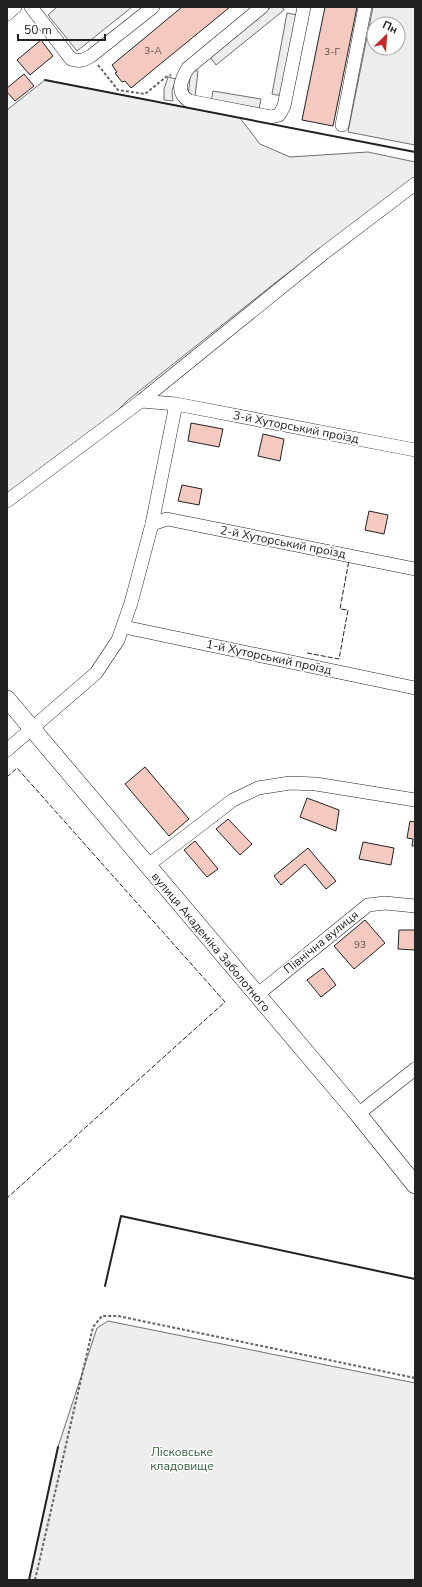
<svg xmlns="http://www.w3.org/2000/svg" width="422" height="1587" viewBox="0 0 422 1587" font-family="'Nunito Sans',sans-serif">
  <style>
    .green { fill: #eee; stroke: #6f6f6f }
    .parking { fill: #ededed; stroke: #6f6f6f; fill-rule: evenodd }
    .building { fill: #f3c9c0; stroke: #222 }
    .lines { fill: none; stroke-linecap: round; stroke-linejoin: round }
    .minor-casing { stroke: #222; stroke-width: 14 }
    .major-casing { stroke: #222; stroke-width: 18 }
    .path { stroke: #646464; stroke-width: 2; stroke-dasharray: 3 2; stroke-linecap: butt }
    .minor { stroke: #fff; stroke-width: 13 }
    .major { stroke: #fff; stroke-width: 17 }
    .fence { stroke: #222; stroke-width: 1; stroke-dasharray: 5 2; stroke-linecap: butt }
    .wall { stroke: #222; stroke-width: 2 }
    .labels { text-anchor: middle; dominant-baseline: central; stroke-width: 3; stroke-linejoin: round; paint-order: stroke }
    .number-label { font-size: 10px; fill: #564c4a }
    .street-label { font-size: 12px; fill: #222; stroke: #fff }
    .park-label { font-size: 12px; fill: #2f5e38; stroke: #fff }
  </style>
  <rect width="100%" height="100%" fill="#fff"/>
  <g class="green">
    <path d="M45,80L240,118L260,144L290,157L368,152L415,162V178L280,279L128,400L106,422L7,494V110Z"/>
    <path d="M108,1321L415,1383V1580H29L58,1447L97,1328Z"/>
  </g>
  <g class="parking">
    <path d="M57,7H132L77,51L48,15Z"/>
    <path d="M271,7H282L284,10L216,65L210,57Z"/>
    <path d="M373,7H415V145L348,132ZM374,24H398V48H374Z"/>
    <path d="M287,13L297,15L282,96L272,94Z"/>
    <path d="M191,70L198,71L195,97L188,96Z"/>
    <path d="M168,77L176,79L172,91L173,101L164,100V89Z"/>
    <path d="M213,91L261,99L259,109L211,101Z"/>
  </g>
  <g class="building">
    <path d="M182,7H230L131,88L125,81L122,82L115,73L117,72L112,65Z"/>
    <path d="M325,7H357L333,126L302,120Z"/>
    <path d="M41,40L53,56L30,75L17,60Z"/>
    <path d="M24,74L34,86L15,101L7,92V88Z"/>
    <path d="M191,423L223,429L219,447L188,441Z"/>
    <path d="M263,434L284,439L280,461L258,456Z"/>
    <path d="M182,485L202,489L199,505L178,501Z"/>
    <path d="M369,511L388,515L384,534L365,530Z"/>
    <path d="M145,767L189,819L169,836L125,784Z"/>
    <path d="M307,798L339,810L336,831L300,817Z"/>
    <path d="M228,819L252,844L240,855L216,829Z"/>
    <path d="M410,821L415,822V846H412L413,839L407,838Z"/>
    <path d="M195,841L218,869L207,877L184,850Z"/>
    <path d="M363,842L394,848L391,865L359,859Z"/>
    <path d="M308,848L336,881L326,889L305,864L281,885L274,876Z"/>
    <path d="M365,920L385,943L354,969L334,946Z"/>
    <path d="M399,930H415V950L398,949Z"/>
    <path d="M323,968L336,985L321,997L307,980Z"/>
  </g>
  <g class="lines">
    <g class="minor-casing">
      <g id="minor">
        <path d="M31,7L71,59C80,62 84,60 91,56L153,7"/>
        <path d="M262,7L188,68C181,80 175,92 189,101L271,117L279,115L284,106L304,7"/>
        <path d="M7,14L15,7"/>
        <path d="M342,125L365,7"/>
        <path d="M141,401L176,404L415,450"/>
        <path d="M7,501L141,401L324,253L415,184"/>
        <path d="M152,524L167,519L415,569"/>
        <path d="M124,627L415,688"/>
        <path d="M7,750L96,673L118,640L131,603L152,524L176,404"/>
        <path d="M147,866L233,800L258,788L290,783L316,784L415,800"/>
        <path d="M257,995L368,905L385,903L415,906"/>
        <path d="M358,1114L415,1069"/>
      </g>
    </g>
    <g class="major-casing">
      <path id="major" d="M7,699L358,1114L415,1185"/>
    </g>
    <g class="path">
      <path d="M98,65L118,90L145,94L166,77L171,75"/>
      <path d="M35,1580L93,1327L102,1316H118L415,1378"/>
    </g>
    <use href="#minor" class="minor"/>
    <use href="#major" class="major"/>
    <g class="fence">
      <path d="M307,653L339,659L348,610L340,609L349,560"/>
      <path d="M7,777L17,768L225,1002L7,1198"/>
    </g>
    <g class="wall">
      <path d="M45,80L415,152"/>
      <path d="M415,239V245"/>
      <path d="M105,1286L121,1216L415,1279"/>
      <path d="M29,1580L58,1447"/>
    </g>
  </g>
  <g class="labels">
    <g class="number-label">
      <text x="153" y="51">3-А</text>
      <text x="332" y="52">3-Г</text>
      <text x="360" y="945">93</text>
    </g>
    <g class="street-label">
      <text transform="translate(296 427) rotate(11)">3-й Хуторський проїзд</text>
      <text transform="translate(283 542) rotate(11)">2-й Хуторський проїзд</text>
      <text transform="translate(269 657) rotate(12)">1-й Хуторський проїзд</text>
      <text transform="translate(211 942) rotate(50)">вулиця Академіка Заболотного</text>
      <text transform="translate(321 942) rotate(-39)">Північна вулиця</text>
    </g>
    <g class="park-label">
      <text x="182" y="1452">Лісковське<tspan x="182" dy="14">кладовище</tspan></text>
    </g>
  </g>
  <rect width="422" height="1587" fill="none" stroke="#222222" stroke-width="16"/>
  <g transform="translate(386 36) rotate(25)"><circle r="19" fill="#ffffff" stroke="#a7a7a7"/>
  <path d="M0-3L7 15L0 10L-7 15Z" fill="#c62828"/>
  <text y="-6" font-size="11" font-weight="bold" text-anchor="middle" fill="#222222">Пн</text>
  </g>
  <path d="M18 34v6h87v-6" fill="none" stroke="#222222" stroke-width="2"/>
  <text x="24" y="34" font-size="12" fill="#222222" stroke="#ffffff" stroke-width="3" paint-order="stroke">50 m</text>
</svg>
